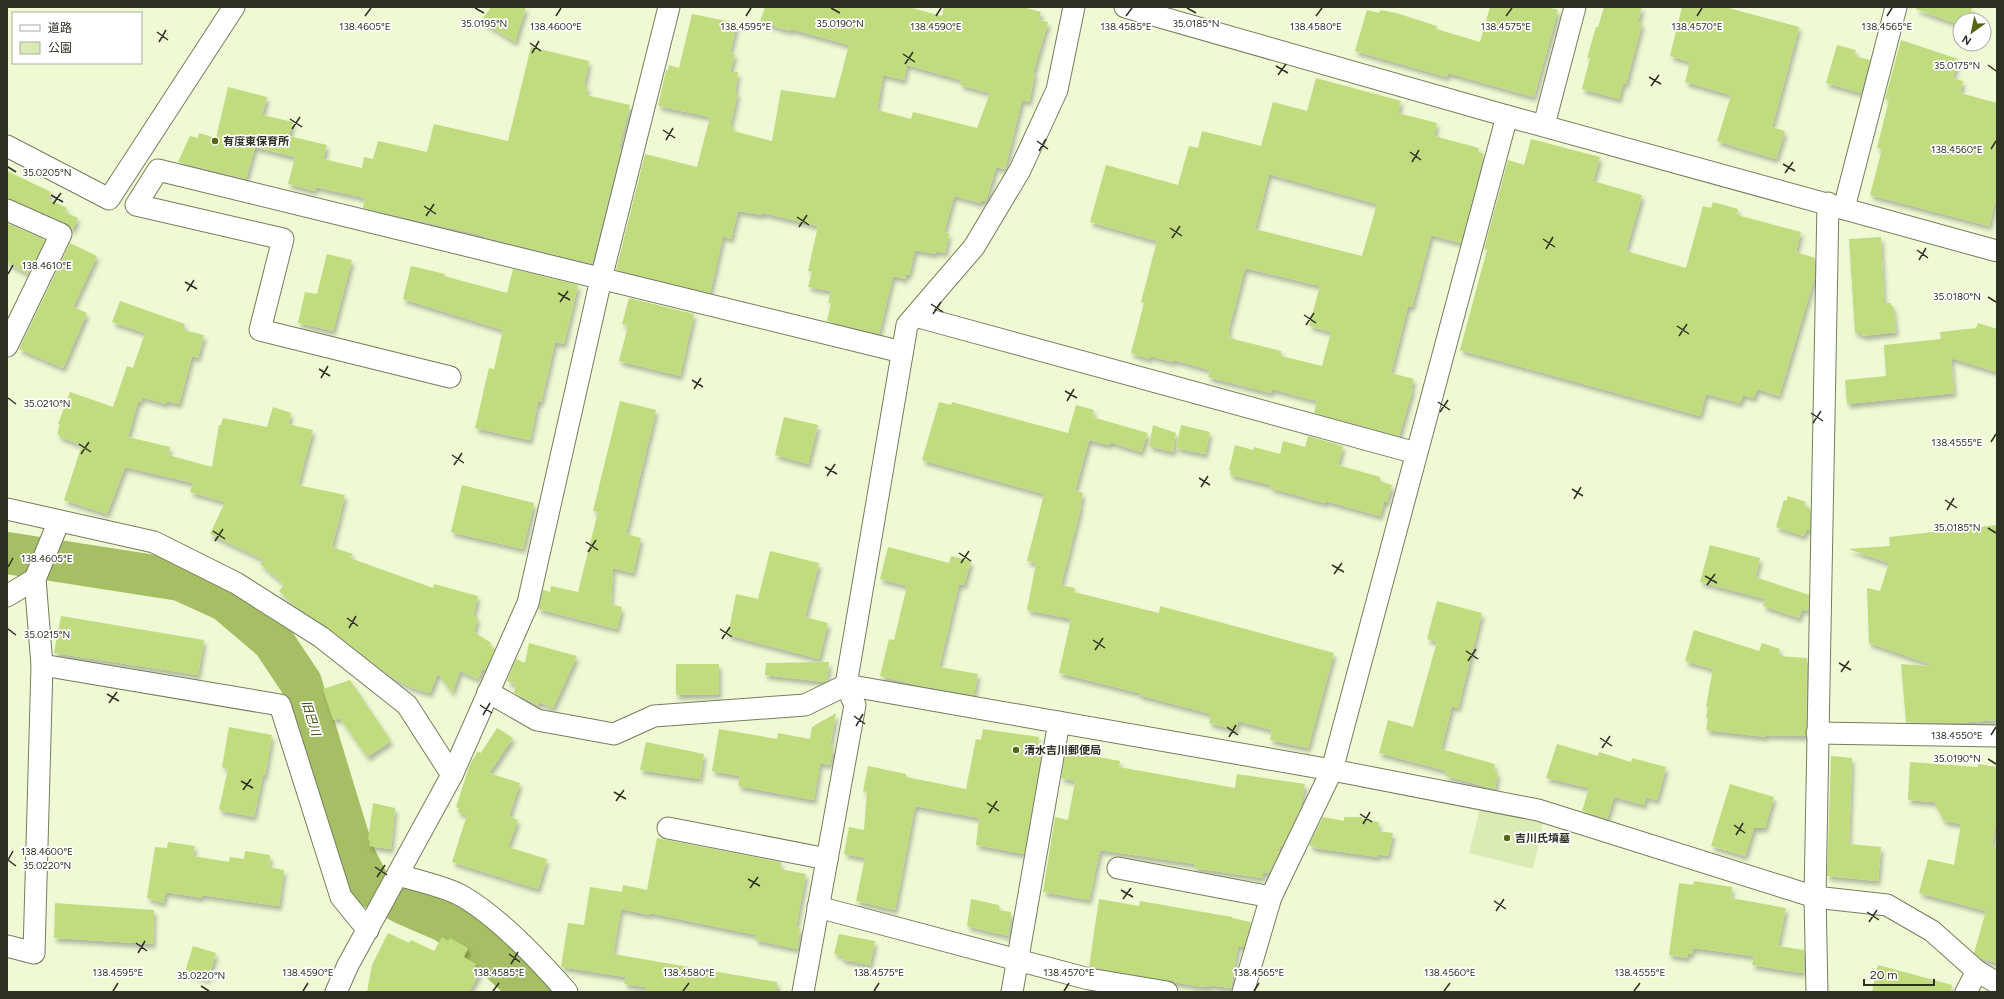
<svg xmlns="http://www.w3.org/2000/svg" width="2004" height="999" viewBox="0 0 2004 999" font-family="Figtree,'Noto Sans JP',sans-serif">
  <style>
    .green { fill: #daebb3 }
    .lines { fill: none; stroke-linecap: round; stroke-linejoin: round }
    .river { stroke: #a6bf64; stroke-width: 42 }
    .building { fill: #c1db7f; fill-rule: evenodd; filter: url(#shadow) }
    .street-casing { stroke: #747e5d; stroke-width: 23 }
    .street { stroke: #fff; stroke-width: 21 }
    .ticks { fill: none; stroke: #2c3123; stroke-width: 1.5 }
    .poi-dot { fill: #546611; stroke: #fff; stroke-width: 1.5 }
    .labels { text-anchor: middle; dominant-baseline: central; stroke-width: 3.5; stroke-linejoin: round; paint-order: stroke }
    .poi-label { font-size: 11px; font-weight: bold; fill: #2c3123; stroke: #fff; text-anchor: start }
    .water-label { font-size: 12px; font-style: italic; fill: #3f4d08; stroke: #fff }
    .ticks-label { font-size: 10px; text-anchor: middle; fill: #2c3123; stroke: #fff; stroke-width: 3.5; stroke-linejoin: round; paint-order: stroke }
  </style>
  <defs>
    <filter id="shadow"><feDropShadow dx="2.5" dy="4.5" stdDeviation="2" flood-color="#0004"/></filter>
  </defs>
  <rect width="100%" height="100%" fill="#effad5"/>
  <path class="green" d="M1480,808L1543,823L1533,869L1469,853Z"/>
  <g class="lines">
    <path class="river" d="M7,553L180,580L226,601L273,641L301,683L353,853L370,886L407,905L444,921L482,945L533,992"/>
  </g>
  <g class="building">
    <path d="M491,7H526L515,42L481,21Z"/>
    <path d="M765,7H908L942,16L944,7H1023L1041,12L1039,20L1048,22L1033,73H1035L1029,102L1022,100L1005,169L996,167L986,201L981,200V203L954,196L944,232L949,233L945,253L936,251L935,254L915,250L909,275L906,274L905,279L893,276L879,334L827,321L831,303H828L831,291L808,287L812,272L808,271L818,226L763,213L762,215L738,211L731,239L723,236L710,293L616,270L645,154L697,167L710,117L658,106L666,70H668L669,65L679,68L692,14L737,23L730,53L735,54L730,72H738L735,93H738L730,126L734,127L733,131L772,141L781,90L835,98L849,45L791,29L790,31L760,22ZM907,65L961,80L960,85L990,93L977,128L913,112L911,119L877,110L883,75L904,80Z"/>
    <path d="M1490,7H1547L1558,10L1534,97L1448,73L1447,77L1355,51L1367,10L1379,13L1380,10L1396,13L1437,26L1436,29L1480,42Z"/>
    <path d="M1604,7H1642L1638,22L1642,23L1626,84L1623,83L1619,99L1582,89L1590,58H1587L1596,27H1598Z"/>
    <path d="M1682,7H1725L1799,27L1772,127L1785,131L1776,159L1717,141L1731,95L1685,82L1690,62L1670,56Z"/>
    <path d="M1916,7H1972L1969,20H1960V25L1916,9Z"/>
    <path d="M1901,40L1958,59L1953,78L1963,81L1960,93L1997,103V194L1989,226L1870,195L1882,149L1877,148L1889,100L1885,99Z"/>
    <path d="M1837,45L1856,50L1854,56L1870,60L1861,93L1826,83Z"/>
    <path d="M531,47L589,61L584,86L588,87L586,95L630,105L619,148L621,149L592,264L484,237L485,236L363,208L365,198L316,187L315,191L288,184L295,157L255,147L246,179L178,162L190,136L198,138L199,133L216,138L228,87L267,97L262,115L293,122L289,136L327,145L323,159L362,168L364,157L373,159L378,141L427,152L434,124L508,141Z"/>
    <path d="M1316,78L1401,101L1398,113L1437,123L1434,136L1479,148L1478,152L1484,154L1461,243L1431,235L1412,307L1408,306L1391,373L1414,379L1411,388H1413L1399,436L1314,413L1317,401L1272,389L1271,393L1208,377L1210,370L1174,360L1173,362L1150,356L1149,359L1131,353L1144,303L1141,302L1157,241L1090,222L1106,165L1178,185L1189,146L1198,148L1202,131L1261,146L1273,102L1307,111ZM1269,174L1377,204L1362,256L1255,229ZM1245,268L1320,286L1309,326L1331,332L1322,366L1281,356V351L1229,338L1230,333L1228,332Z"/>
    <path d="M1531,139L1600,157L1593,181L1642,195L1626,251L1686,268L1703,206L1711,208L1713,202L1738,209L1737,215L1801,232L1796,252L1815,258V276L1779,396L1757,389L1754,398L1743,395L1740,403L1706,394L1700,416L1460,350L1487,250L1484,249L1508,160L1524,165Z"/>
    <path d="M7,171L51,192L48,199L67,208L65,212L78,218L72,231L66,223L7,198Z"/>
    <path d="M9,224L45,240L28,274L7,262V227Z"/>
    <path d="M1881,237L1884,303H1891V306H1893L1896,332L1862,336L1861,333H1855L1849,239Z"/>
    <path d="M70,243L97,256L73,307L87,313L63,368L19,349Z"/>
    <path d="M327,254L352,260L333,331L298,323L305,292L317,294Z"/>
    <path d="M411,266L445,274L444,276L507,293L513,269L578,285L564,344L555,342L541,402H538L530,440L475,428L489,368L494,369L503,330L403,299Z"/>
    <path d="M629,298L694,314L680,376L619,361L628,326L622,324Z"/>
    <path d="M120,301L185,324L183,330L204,335L198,358L192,356L179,404L167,401L166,404L142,397L141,402L138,401L128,437L170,447L168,455L212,467L219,425H221L223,418L267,427L273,407L291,413L288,424L313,430L298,485L345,495L332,547L353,554L350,558L433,588L434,584L478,596L473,616L478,617L474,632L491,643L489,646L495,649L485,670L482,669L478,679L460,671L452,693L438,673L430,693L412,688L388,675L328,628L295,606L279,591L284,584L260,564L264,560L210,534L225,502L190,492L193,483L125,467L107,514L64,500L82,445L60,437V435L57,434L60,424H58L70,392L113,407L127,366L133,368L145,333L112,322Z"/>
    <path d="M1978,323L1997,329V372L1951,358L1954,393L1847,404L1845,380L1886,376L1884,345L1941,339L1940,332L1976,328Z"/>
    <path d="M620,401L656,410L626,534L641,538L633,573L613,568L611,604L622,607L617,629L538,609L543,590L550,592L551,586L578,592L598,512L593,511Z"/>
    <path d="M939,402L951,405L952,402L1068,433L1076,405L1094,410L1092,417L1148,433L1141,452L1110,442L1109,445L1089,440L1075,491L1083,493L1080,506H1081L1061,585L1075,588L1074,592L1159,613L1160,606L1334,653L1308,748L1270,740L1272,730L1238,721L1236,730L1209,723L1211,714L1139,695V693L1059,673L1071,619L1027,610L1036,563L1027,561L1044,494L922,460Z"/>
    <path d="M784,417L818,425L808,464L775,455Z"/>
    <path d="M1153,425L1176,433L1173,452L1149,446Z"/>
    <path d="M1181,425L1210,432L1205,454L1176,448Z"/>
    <path d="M1308,436L1343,446L1338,465L1380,477V481L1392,485L1387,502H1384L1380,516L1326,501L1325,503L1270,488L1271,485L1230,475L1231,471L1229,470L1235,445L1253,450L1254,447L1280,454L1283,441L1305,447Z"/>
    <path d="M462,485L534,503L523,549L451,532Z"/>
    <path d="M1788,496L1806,502L1805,506L1810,508V530H1806L1804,536L1776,527L1784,500L1786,501Z"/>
    <path d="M1997,525V720L1954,723L1906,722L1901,664L1929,666L1930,664L1869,643L1867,588L1880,591L1889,563L1848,549L1890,546L1889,537Z"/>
    <path d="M1710,545L1760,558L1755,577L1809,595L1808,611L1802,609L1799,618L1763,606L1765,599L1700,582Z"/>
    <path d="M888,547L949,563L951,556L971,561L964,585L959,584L939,667L978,674L974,695L921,686L880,676L889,639L894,640L907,586L880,579Z"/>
    <path d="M770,551L819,563L805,617L828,623L819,659L728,635L736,594L758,599Z"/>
    <path d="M1437,601L1482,613L1458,708L1452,706L1441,749L1495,764L1494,771L1498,773L1495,789L1446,776L1447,771L1379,753L1388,720L1413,727L1437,642L1427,639Z"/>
    <path d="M61,616L204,640L198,675L54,653Z"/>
    <path d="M1694,630L1759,651L1762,643L1780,649L1778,656L1807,658L1806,736L1766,735V737L1706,730L1708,718H1706L1708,707H1706L1713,669L1685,661Z"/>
    <path d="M529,643L577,656L553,708L539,702L538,705L514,693L516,685L507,681L516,659L525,663Z"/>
    <path d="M829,662L827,681L825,682L765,675L766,663Z"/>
    <path d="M676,664H719V694L676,695Z"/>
    <path d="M350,680L391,741L367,757L340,718L333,720L323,689Z"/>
    <path d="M836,713L830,747L833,748L830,765L820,763L814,800L738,786L740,776L712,771L719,729L777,739L778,733L810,739L812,727Z"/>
    <path d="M229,727L272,735L265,775H263L254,817L219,810L228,769L222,767Z"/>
    <path d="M497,728L513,738L489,773L520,783L509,816L518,820L508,847L547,859L538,889L452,862L467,815L458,812L459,808L456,807L470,764L478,751L481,753Z"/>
    <path d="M983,729L1039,737L1038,745L1043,746L1024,854L976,845L979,818L915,806L895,910L856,901L865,858L844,854L849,827L864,830L867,792L863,791L868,766L906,774V777L966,789L976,739L981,740Z"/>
    <path d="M646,742L704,754L700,779L640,770Z"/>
    <path d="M1557,744L1598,756L1599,752L1631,762L1632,758L1666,767L1657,800L1646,797L1644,805L1614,797L1607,819L1582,811L1589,788L1546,778Z"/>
    <path d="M1066,751L1120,761L1119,767L1235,788L1237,774L1305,784L1301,807L1282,847L1280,846L1278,854L1269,873L1263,872V878L1194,868L1195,864L1100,850L1089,900L1043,892L1055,817L1068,820L1075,781L1061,778Z"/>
    <path d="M1831,756L1852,758L1849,844L1881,847L1878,881L1827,876Z"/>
    <path d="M1910,762L1978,767V764L1997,767V815L1992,846L1997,847V963L1980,958L1974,953L1986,911L1919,893L1928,859L1954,865L1961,824L1944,821L1934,802L1908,800Z"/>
    <path d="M1730,784L1774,797L1765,828H1754L1745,856L1711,846Z"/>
    <path d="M373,803L395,808L391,849L369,846L370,841L368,840Z"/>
    <path d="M1323,817L1344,821V817H1362V819L1379,822L1378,831L1393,833L1388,856L1378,854V857L1315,848L1309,845Z"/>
    <path d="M657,838L781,862L780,869L806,874L796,927L800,928L797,949L755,940L756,935L650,913V915L621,909L613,954L777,982V992H645V987L624,984L626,977L561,967L568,923L584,925L590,887L622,892L623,885L647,890Z"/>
    <path d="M168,842L195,846L193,856L229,862L230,857L244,859L245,851L270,855L269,867L284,870L279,906L202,895V898L166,892L163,903L147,898L155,847L167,848Z"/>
    <path d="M1694,881L1732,887L1731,898L1786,908L1778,946L1804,950L1803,973L1752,965L1754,956L1693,948L1692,954L1688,953L1687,958L1669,955L1679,883L1693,885Z"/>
    <path d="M971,899L999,905V910L1011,912L1008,936L967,926Z"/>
    <path d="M1099,899L1139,906L1140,901L1232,917V918L1251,922L1244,947L1238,946L1231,988L1209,985V987L1197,986L1089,967Z"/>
    <path d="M55,903L154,910L153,944L54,938Z"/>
    <path d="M388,933L409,943L411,940L434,951L442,937L448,941L450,938L468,948L464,957L476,964L474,968L480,972L469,992H367L372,965Z"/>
    <path d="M839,934L875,941L870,965L841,959L842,956L834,954Z"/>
    <path d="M193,946L216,953L208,979L185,972Z"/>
    <path d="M1878,965L1952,985L1951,992H1872Z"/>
  </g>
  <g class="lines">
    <g class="street-casing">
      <g id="street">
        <path d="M1125,7L1507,116L1997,251"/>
        <path d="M1544,125L1575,7"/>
        <path d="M7,146L109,199L234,7"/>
        <path d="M1844,208L1896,7"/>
        <path d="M7,210L61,234L7,346"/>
        <path d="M915,316L1416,453"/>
        <path d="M450,377L260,330L283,239L136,205L158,170L902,352"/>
        <path d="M7,509L154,542L236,583L321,637L407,705L452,775"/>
        <path d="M7,596L35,579"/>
        <path d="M42,665L280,705L341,897L368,930"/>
        <path d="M488,692L537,720L614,734L654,716L805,705L846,685L1332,770L1538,810L1815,897L1887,905L1932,931L1977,971L1997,983"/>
        <path d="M1817,733L1997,736"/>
        <path d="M668,828L827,859"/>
        <path d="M1118,868L1271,897"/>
        <path d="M398,875C415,880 447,887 462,896C497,916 540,961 567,992"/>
        <path d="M818,907L1089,979L1167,992"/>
        <path d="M7,946L34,953L42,665L35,579L59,521"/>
        <path d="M336,992L348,965L452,775L528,603L601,279L669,7"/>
        <path d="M803,992L855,705L846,685L907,325L974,247L1020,170L1057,90L1074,7"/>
        <path d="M1012,992L1059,722"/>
        <path d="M1243,992L1271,897L1332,770L1507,116"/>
        <path d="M1817,992L1815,897L1828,203"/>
        <path d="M1966,992L1977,971"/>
      </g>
    </g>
    <use href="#street" class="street"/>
  </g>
  <path class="ticks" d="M475,8L484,13M831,8L840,13M1187,8L1196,13M365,16L371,8M556,16L561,8M746,16L751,8M936,16L941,8M1126,16L1132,8M1316,16L1322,8M1506,16L1512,8M1697,16L1702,8M1887,16L1892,8M157,32L168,40M159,42L166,30M530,43L541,51M532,53L539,41M903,54L915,62M905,64L913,52M1988,65L1996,71M1276,66L1288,73M1278,75L1286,64M1649,77L1661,84M1651,86L1659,75M290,119L302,127M292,129L300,117M663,130L675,138M666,140L673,128M1037,141L1048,149M1991,149L1996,141M1039,151L1046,139M1410,152L1421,160M1412,162L1419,150M1783,164L1795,171M8,167L16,172M1785,173L1793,162M51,195L63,202M53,204L61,193M424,206L436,214M426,216L434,204M797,217L809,225M799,227L807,215M1170,228L1182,236M1172,238L1180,226M1543,239L1555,247M1546,249L1553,237M1917,250L1928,258M1919,260L1926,248M8,274L13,265M185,282L197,289M187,291L194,280M558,293L570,300M1988,297L1996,302M560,302L568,291M931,304L943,312M933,314L941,302M1304,315L1316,323M1306,325L1314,313M1677,326L1689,334M1679,336L1687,324M319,369L330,376M321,378L328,366M692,380L703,387M694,389L701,378M1065,391L1077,398M8,398L16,404M1067,401L1074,389M1438,402L1450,410M1440,412L1448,400M1811,413L1823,421M1813,423L1821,411M1991,442L1996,434M79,444L91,452M81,454L89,442M452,455L464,463M454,465L462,453M825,467L837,474M827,476L835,464M1199,478L1210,485M1201,487L1208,476M1572,489L1583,496M1574,499L1581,487M1945,500L1957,508M1947,510L1954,498M1988,528L1996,533M213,531L225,539M215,541L223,529M586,542L598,550M588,552L596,540M959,553L971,561M961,563L969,551M1332,565L1344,572M8,567L13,558M1334,574L1342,563M1705,576L1717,583M1707,585L1715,574M347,618L358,626M349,628L356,616M8,629L16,635M720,629L732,637M722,639L730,627M1093,640L1105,648M1095,650L1103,638M1466,651L1478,659M1468,661L1476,649M1839,663L1851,670M1841,672L1849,661M107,694L119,701M109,703L117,692M480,705L492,713M483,715L490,703M854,716L865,724M856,726L863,714M1227,727L1238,735M1991,735L1996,727M1229,737L1236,725M1600,738L1612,746M1602,748L1610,736M1988,759L1996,764M241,781L253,788M243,790L251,779M614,792L626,799M616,801L624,790M987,803L999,811M989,813L997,801M1360,814L1372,822M1363,824L1370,812M1734,825L1745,833M1736,835L1743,823M8,860L13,851M8,860L16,866M375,867L387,875M377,877L385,865M748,879L760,886M750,888L758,877M1121,890L1133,897M1123,899L1131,888M1494,901L1506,909M1496,911L1504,899M1867,912L1879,920M1869,922L1877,910M136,943L147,951M138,953L145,941M509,954L520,962M511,964L518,952M201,986L209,991M113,991L118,983M303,991L308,983M493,991L499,983M683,991L689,983M874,991L879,983M1064,991L1069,983M1254,991L1259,983M1444,991L1450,983M1634,991L1640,983"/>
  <g class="poi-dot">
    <circle cx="215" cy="141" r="4"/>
    <circle cx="1016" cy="750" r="4"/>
    <circle cx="1507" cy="838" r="4"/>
  </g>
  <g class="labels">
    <g class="poi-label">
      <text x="223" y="141">有度東保育所</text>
      <text x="1024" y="750">清水吉川郵便局</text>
      <text x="1515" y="838">吉川氏墳墓</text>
    </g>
    <g class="water-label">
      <text transform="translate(311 718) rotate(73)">旧巴川</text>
    </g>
  </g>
  <g class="ticks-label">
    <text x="484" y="27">35.0195°N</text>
    <text x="840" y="27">35.0190°N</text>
    <text x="1196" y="27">35.0185°N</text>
    <text x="556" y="30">138.4600°E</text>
    <text x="365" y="30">138.4605°E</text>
    <text x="746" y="30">138.4595°E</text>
    <text x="936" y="30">138.4590°E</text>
    <text x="1126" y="30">138.4585°E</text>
    <text x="1316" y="30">138.4580°E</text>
    <text x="1506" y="30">138.4575°E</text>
    <text x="1697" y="30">138.4570°E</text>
    <text x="1887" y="30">138.4565°E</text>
    <text x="1957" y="69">35.0175°N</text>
    <text x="1957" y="153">138.4560°E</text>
    <text x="47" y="176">35.0205°N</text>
    <text x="47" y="269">138.4610°E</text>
    <text x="1957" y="300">35.0180°N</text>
    <text x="47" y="407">35.0210°N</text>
    <text x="1957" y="446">138.4555°E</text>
    <text x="1957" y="531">35.0185°N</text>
    <text x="47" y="562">138.4605°E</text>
    <text x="47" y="638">35.0215°N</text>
    <text x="1957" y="739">138.4550°E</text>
    <text x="1957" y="762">35.0190°N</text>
    <text x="47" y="855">138.4600°E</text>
    <text x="47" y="869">35.0220°N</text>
    <text x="118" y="976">138.4595°E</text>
    <text x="308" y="976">138.4590°E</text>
    <text x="499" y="976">138.4585°E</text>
    <text x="689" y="976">138.4580°E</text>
    <text x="879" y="976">138.4575°E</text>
    <text x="1069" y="976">138.4570°E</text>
    <text x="1259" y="976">138.4565°E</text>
    <text x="1450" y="976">138.4560°E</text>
    <text x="1640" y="976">138.4555°E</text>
    <text x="201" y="979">35.0220°N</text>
  </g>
  <rect width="2004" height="999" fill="none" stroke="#2c3123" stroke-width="16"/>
  <rect x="12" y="12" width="130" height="52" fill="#ffffff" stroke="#abada7"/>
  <rect x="20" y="25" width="20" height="6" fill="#ffffff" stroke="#abada7"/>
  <text x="48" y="32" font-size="12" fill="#2c3123">道路</text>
  <rect x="20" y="42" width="20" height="12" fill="#daebb3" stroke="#abada7"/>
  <text x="48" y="52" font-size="12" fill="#2c3123">公園</text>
  <g transform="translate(1972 32) rotate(213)"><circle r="19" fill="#ffffff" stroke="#abada7"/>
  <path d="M0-3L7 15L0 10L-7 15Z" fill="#546611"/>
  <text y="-6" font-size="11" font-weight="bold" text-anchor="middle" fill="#2c3123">N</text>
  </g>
  <path d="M1864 979v6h70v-6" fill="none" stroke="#2c3123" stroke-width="2"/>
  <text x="1870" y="979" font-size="12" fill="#2c3123" stroke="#ffffff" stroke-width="3" paint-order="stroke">20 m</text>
</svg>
